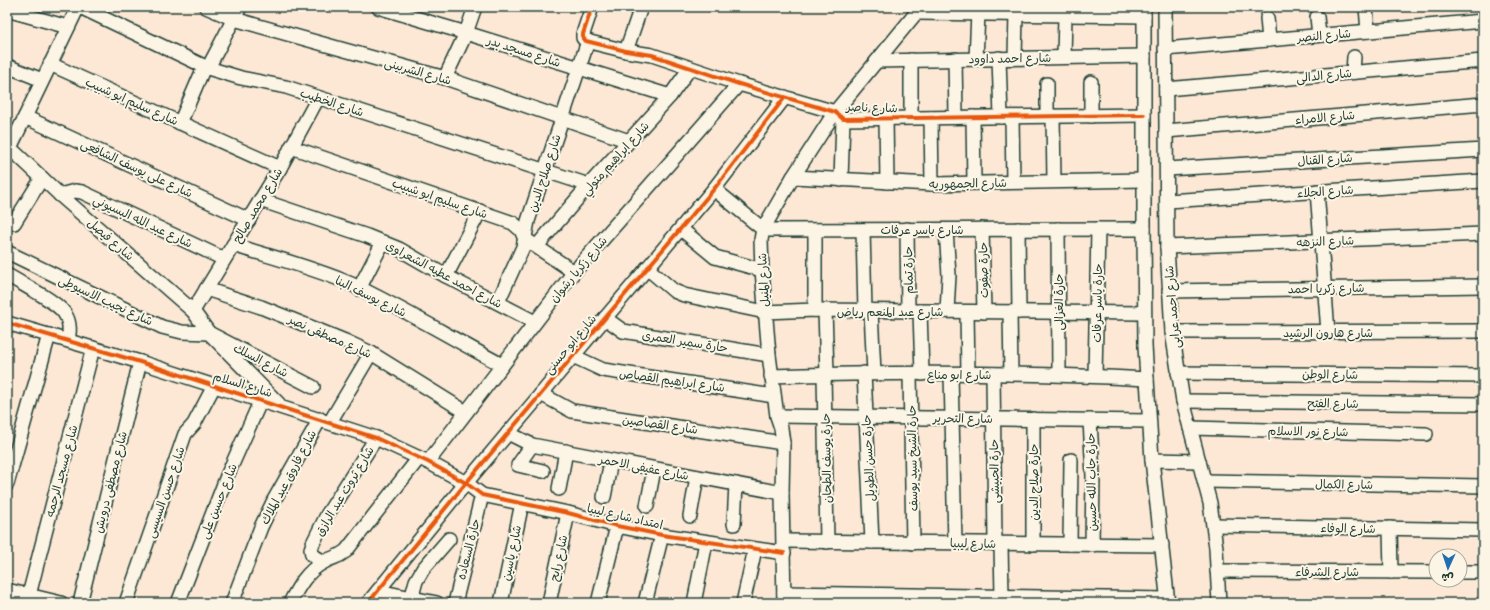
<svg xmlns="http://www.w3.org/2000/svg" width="1490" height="610" viewBox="0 0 1490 610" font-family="Delius,'Playpen Sans Arabic',sans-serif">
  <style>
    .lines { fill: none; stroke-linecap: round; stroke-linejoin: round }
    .minor-casing { stroke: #1f3d34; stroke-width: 16 }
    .minor { stroke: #fcf5e5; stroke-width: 13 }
    .cycleway-casing { stroke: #fcf5e5; stroke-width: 6 }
    .cycleway { stroke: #e8590c; stroke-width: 4 }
    .labels { text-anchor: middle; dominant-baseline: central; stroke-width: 4; stroke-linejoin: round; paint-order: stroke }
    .street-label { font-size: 12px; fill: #1f3d34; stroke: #fcf5e5 }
  </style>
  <rect width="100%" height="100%" fill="#fde8d5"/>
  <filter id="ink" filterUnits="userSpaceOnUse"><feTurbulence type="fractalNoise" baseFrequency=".025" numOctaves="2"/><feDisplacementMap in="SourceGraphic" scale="8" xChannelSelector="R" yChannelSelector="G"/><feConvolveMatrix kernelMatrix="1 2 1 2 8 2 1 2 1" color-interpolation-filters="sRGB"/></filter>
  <g filter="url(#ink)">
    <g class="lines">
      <g class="minor-casing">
        <g id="minor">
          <path d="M80,7L208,68L241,78L286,87L589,185"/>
          <path d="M206,7L234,19L445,78L629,141"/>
          <path d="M378,7L466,33L670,96"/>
          <path d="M592,7L583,34V38L586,41L626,51L652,55L739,84L835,112L843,119L1144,115"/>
          <path d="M1144,7V229L1145,346L1152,460L1168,603"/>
          <path d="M1165,7L1167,247L1172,332L1183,401L1210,503L1216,548L1219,603"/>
          <path d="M1366,7L1368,31"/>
          <path d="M7,10L68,27"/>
          <path d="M916,13L1144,16"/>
          <path d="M1317,17L1319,35"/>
          <path d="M1267,18L1269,40"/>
          <path d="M1165,49L1483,21"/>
          <path d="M626,51L641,7"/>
          <path d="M1064,57L1065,15"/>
          <path d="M999,58L1001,117"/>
          <path d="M1015,58L1016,14"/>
          <path d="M955,59L956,117"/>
          <path d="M976,59L978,13"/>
          <path d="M911,60V118"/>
          <path d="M877,61L1144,56"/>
          <path d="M50,64L280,168"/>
          <path d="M7,66L42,80"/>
          <path d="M1353,72L1354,57"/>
          <path d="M445,78L466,33L475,7"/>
          <path d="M1047,84V116"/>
          <path d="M1166,89L1483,61"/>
          <path d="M1053,116L1054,181"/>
          <path d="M1091,116V82"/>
          <path d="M25,117L249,220"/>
          <path d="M973,117L974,183"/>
          <path d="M1012,117L1013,182"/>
          <path d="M886,118L887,182"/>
          <path d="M931,118L932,184"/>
          <path d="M180,123L202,72L204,69L208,68L240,7"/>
          <path d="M1166,131L1483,104"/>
          <path d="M7,145L60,195L193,311L209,333L279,404"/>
          <path d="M291,147L513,223L521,230L525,239L574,272"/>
          <path d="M7,158L10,148L78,7"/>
          <path d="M1167,169L1483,150"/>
          <path d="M793,177L932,184L1144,180"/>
          <path d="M841,180L843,119"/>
          <path d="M714,189L759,226L769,230L1144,229"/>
          <path d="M1317,191L1328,332"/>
          <path d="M60,195L75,191L82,192L224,259"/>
          <path d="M260,200L367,236L399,249L446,276L535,322"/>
          <path d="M1167,201L1483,181"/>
          <path d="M14,223L42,178"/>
          <path d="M681,229L715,257L762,270"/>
          <path d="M907,229L908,311"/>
          <path d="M982,229L984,312"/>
          <path d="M1018,229L1019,312"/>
          <path d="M1058,229L1059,374"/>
          <path d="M863,230L865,311"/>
          <path d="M946,230L949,275L947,311"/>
          <path d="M233,245C272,257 311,267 349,283C401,307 451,338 502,365"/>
          <path d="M537,246L589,185L670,96L690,68"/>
          <path d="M1167,247L1483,234"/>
          <path d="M7,252L162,327L182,332L209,333L313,387"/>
          <path d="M647,268L674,291L684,295L765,312L815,310L1144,313"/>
          <path d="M7,275C18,281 29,288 40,294C59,306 74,314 68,340"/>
          <path d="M446,276L480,211"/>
          <path d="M206,289L261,307L345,341L371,353L466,412"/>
          <path d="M359,289L383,242"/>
          <path d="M1169,291L1483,286"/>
          <path d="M498,302L523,247L528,221L588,41"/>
          <path d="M815,310V230"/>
          <path d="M825,310L827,374"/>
          <path d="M193,311L280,168L318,98"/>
          <path d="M871,311L874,373"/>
          <path d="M920,311L922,374"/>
          <path d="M967,312L968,374"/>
          <path d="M1010,312L1011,374"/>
          <path d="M605,318L623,331L769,355"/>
          <path d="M7,323L140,362L376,438L428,462L466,483L482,495L568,513L617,526L662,535L784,553"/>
          <path d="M1172,332L1483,331"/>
          <path d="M573,356L603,370L774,396"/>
          <path d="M864,373L872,542"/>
          <path d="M1178,373L1483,376"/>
          <path d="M824,374L827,542"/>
          <path d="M910,374L913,543"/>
          <path d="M951,374L955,543"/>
          <path d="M993,374L995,544"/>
          <path d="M771,376C897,372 1022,372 1147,379"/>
          <path d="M1095,376L1098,229"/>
          <path d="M541,394L572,411L783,443"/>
          <path d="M1183,401L1483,404"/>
          <path d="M777,416L1149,421"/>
          <path d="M1033,419V544"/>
          <path d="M1090,420L1093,476L1092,545"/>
          <path d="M330,422L371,353"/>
          <path d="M1190,428L1426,434"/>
          <path d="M508,433L532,445L782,493"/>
          <path d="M532,445L518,465L543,471"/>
          <path d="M1152,460L1199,461"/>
          <path d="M428,462L574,272L739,84"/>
          <path d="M1205,481L1483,486"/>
          <path d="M7,484L49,335"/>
          <path d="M559,489L566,451"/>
          <path d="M604,497L611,461"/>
          <path d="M647,506L654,469"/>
          <path d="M690,516L697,477"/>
          <path d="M734,524L736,484"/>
          <path d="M1214,525L1483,530"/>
          <path d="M1390,528L1391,572"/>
          <path d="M784,541L1162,545"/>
          <path d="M1001,544L1002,597"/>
          <path d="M1070,544L1071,460"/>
          <path d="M324,562L312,555L311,549L313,543L327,515L376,438"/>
          <path d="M1217,571L1436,572"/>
          <path d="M1460,572H1483"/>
          <path d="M7,590L61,603"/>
          <path d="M378,591L437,603"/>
          <path d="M784,593L1167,599"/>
          <path d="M29,595L93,348"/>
          <path d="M80,603L140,362"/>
          <path d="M126,603L185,434L194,424L214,386"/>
          <path d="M178,603L227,476L261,400"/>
          <path d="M232,603L261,527L274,500L320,419"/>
          <path d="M290,603C298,587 307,571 324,562C333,557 337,558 346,551L419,458"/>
          <path d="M368,603L466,483L714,189L785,97"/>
          <path d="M410,603L416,581L423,569L449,539"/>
          <path d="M455,603L482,495"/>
          <path d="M501,603L522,503"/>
          <path d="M549,603L568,513"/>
          <path d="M598,603L617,526"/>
          <path d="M645,603L662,535"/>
          <path d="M694,603L706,542"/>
          <path d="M743,603L755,549"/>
          <path d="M784,603L782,493L783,443L781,428L777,416L769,355L762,270L761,240L763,229L793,177L835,112L921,7"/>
        </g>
      </g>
      <use href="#minor" class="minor"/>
      <g class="cycleway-casing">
        <g id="cycleway">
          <path d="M592,7L583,34V38L586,41L626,51L652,55L739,84L835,112L843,119L1144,115"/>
          <path d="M7,323L140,362L376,438L428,462L466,483L482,495L568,513L617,526L662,535L784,553"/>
          <path d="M368,603L466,483L714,189L785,97"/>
        </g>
      </g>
      <use href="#cycleway" class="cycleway"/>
    </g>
  </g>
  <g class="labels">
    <g class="street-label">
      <text transform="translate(1324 35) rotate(-5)">شارع النصر</text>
      <text transform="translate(524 51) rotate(18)">شارع مسجد بدر</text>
      <text transform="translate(1010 58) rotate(-1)">شارع احمد داوود</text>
      <text transform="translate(418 71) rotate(16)">شارع الشربينى</text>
      <text transform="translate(1324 75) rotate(-5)">شارع الدالى</text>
      <text transform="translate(132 101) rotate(24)">شارع سليم ابو شبيب</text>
      <text transform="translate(332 102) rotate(18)">شارع الخطيب</text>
      <text transform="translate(872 107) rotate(2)">شارع ناصر</text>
      <text transform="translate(1325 117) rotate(-5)">شارع الامراء</text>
      <text transform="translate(615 158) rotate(-48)">شارع ابراهيم متولي</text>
      <text transform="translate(1325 159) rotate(-4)">شارع القنال</text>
      <text transform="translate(137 168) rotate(25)">شارع على يوسف الشافعى</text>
      <text transform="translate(544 173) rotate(-72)">شارع صلاح الدين</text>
      <text transform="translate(968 183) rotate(-1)">شارع الجمهوريه</text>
      <text transform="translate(1325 191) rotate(-4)">شارع الجلاء</text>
      <text transform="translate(440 198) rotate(19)">شارع سليم ابو شبيب</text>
      <text transform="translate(257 205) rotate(-59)">شارع محمد صالح</text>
      <text transform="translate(143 221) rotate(25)">شارع عبد الله البسيوني</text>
      <text x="922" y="229">شارع ياسر عرفات</text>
      <text transform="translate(111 239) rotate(41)">شارع فيصل</text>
      <text transform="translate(1325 241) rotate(-2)">شارع النزهه</text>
      <text transform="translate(578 269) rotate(-50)">شارع زكريا رشوان</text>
      <text transform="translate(908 270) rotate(-91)">حارة تمام</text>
      <text transform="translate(983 270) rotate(-91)">حارة صفوت</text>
      <text transform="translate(444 274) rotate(28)">شارع احمد عطيه الشعراوى</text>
      <text transform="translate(763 280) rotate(-93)">شارع المنيل</text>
      <text transform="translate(1326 288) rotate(-1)">شارع زكريا احمد</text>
      <text transform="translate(371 296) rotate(26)">شارع يوسف البنا</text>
      <text transform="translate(106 300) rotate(25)">شارع نجيب الاسيوطى</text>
      <text transform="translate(1058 302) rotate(-90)">حارة الغزالى</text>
      <text transform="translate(1097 303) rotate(-89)">حارة ياسر عرفات</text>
      <text transform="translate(1172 307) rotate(-95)">شارع احمد عرابى</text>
      <text x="890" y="311">شارع عبد المنعم رياض</text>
      <text x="1328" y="332">شارع هارون الرشيد</text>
      <text transform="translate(330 336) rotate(24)">شارع مصطفى نصر</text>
      <text transform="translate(685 341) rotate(9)">حارة سمير العمرى</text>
      <text transform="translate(570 344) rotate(-50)">شارع ابو حسنى</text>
      <text transform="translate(261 360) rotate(27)">شارع السلك</text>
      <text x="959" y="374">شارع ابو مناع</text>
      <text transform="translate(1330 374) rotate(1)">شارع الوطن</text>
      <text transform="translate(672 380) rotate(8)">شارع ابراهيم القصاص</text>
      <text transform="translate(243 384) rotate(17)">شارع السلام</text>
      <text transform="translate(1333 403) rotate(1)">شارع الفتح</text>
      <text transform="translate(963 418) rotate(1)">شارع التحرير</text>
      <text transform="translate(660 424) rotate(8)">شارع القصاصين</text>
      <text transform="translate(1308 431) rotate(1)">شارع نور الاسلام</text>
      <text transform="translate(826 458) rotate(-91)">حارة يوسف الطحان</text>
      <text transform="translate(868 458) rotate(-93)">حارة حسن الطويل</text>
      <text transform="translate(912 458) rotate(-91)">حارة الشيخ سيد يوسف</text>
      <text transform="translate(644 467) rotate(11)">شارع عفيفى الاحمر</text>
      <text transform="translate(61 471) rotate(-75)">شارع مسجد الرحمه</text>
      <text transform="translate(994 471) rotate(-91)">حارة الحبيشى</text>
      <text transform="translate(288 477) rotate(-62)">شارع فاروق عبد الملاك</text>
      <text transform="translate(110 482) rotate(-76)">شارع مصطفى درويش</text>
      <text transform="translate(1033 482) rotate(-90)">حارة صلاح الدين</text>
      <text transform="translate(1091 482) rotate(-91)">حارة جاب الله حسين</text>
      <text transform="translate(1344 484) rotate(1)">شارع الكمال</text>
      <text transform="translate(344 491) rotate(-59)">شارع ثروت عبد الرازق</text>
      <text transform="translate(165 492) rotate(-71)">شارع حسن السيسى</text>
      <text transform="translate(218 501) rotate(-68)">شارع حسين على</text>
      <text transform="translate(625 516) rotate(13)">امتداد شارع ليبيا</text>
      <text transform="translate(1348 528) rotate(1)">شارع الوفاء</text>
      <text transform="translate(973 543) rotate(1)">شارع ليبيا</text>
      <text transform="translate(468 549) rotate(-76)">حارة السعاده</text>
      <text transform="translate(511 553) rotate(-78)">شارع ياسين</text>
      <text transform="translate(558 558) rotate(-78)">شارع رابح</text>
      <text x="1327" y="571">شارع الشرفاء</text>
    </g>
  </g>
  <rect width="1490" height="610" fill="none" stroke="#fcf5e5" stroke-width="24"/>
  <rect x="12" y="12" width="1466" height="586" fill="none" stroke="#1f3d34" stroke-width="1.5" filter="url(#ink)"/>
  <g transform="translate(1448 568) rotate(183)"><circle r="19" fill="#fcf5e5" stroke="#a4ab9e"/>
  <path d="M0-3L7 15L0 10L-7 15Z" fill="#1f6fb2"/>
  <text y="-6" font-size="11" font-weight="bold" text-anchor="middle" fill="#1f3d34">ش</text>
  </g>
</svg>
